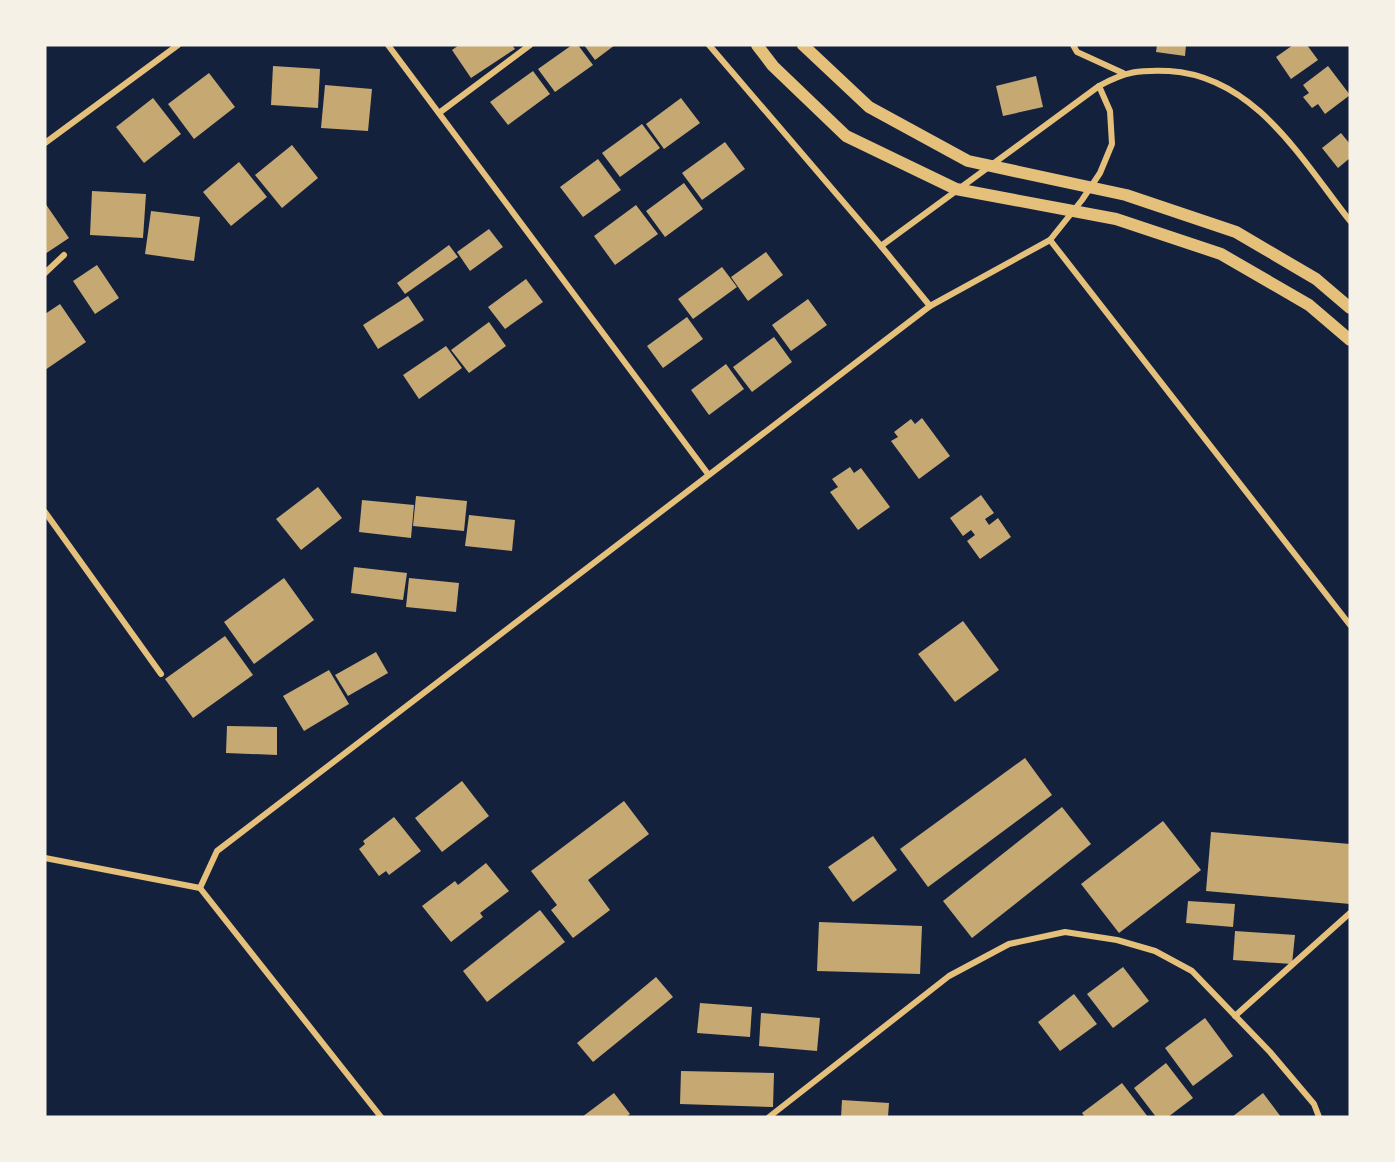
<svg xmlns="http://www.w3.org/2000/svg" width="1395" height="1162" viewBox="0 0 1395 1162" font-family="'Fira Sans Condensed',sans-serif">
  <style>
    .building { fill: #c6a872 }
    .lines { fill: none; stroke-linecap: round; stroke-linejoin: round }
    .minor { stroke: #e5c07b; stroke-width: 6 }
    .primary { stroke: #e5c07b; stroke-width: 12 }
  </style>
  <rect width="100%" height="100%" fill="#14213d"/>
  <g class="building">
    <path d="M459,45H512L515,49L471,78L452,50Z"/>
    <path d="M572,45H578L593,65L555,92L538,69Z"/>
    <path d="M584,45H615L595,60Z"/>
    <path d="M1157,45H1186L1185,56L1156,52Z"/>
    <path d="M1293,45H1307L1318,60L1291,79L1276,57Z"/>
    <path d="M273,66L320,69L318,108L271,105Z"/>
    <path d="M1328,66L1350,95L1325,114L1318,104L1312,108L1303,97L1309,93L1303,85Z"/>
    <path d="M533,71L550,94L508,125L490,102Z"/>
    <path d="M209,73L235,107L194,139L168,104Z"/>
    <path d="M1036,76L1043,107L1003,116L996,86Z"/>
    <path d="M325,85L372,89L368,131L321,128Z"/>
    <path d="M153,98L181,134L144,163L116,127Z"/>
    <path d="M681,98L700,123L664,149L646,124Z"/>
    <path d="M642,124L660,148L620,177L602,153Z"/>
    <path d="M1341,133L1350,144V158L1338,168L1322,148Z"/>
    <path d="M725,142L745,169L702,200L682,173Z"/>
    <path d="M292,145L318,178L282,208L255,175Z"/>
    <path d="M598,159L621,190L583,217L560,187Z"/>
    <path d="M239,162L267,197L231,226L203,192Z"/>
    <path d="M684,183L703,209L665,237L646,211Z"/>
    <path d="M92,191L146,194L143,238L90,235Z"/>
    <path d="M45,203L69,238L45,254Z"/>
    <path d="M636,205L658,234L615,265L594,236Z"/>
    <path d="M151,211L200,217L194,261L145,254Z"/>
    <path d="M489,229L503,247L470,271L457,252Z"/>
    <path d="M449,245L458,257L405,294L397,283Z"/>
    <path d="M766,252L783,275L748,301L731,277Z"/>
    <path d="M97,265L119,298L95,314L73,281Z"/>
    <path d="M722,267L737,287L693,319L678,299Z"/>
    <path d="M526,279L543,302L505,329L488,307Z"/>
    <path d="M408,296L424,320L378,349L363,325Z"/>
    <path d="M808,299L827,325L791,351L772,325Z"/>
    <path d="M60,304L86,342L45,370V314Z"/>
    <path d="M687,317L703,339L663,368L647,346Z"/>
    <path d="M489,322L506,346L469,373L451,350Z"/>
    <path d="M774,337L792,362L752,392L733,367Z"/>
    <path d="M446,346L462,368L419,399L403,375Z"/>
    <path d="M726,364L744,389L709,415L691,390Z"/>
    <path d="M922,418L950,456L919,479L891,441L898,437L894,432L911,419L915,424Z"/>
    <path d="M850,467L854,473L861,468L890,507L858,530L830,492L838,487L832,479Z"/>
    <path d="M318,487L342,518L301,550L276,519Z"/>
    <path d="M981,495L994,513L985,519L989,525L998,518L1011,537L980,559L967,541L975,535L971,530L963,536L950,518Z"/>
    <path d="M416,496L467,501L464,531L413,526Z"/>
    <path d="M362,500L414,505L411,538L359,532Z"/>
    <path d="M469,515L515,520L512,551L465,546Z"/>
    <path d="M354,567L407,573L403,600L351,593Z"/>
    <path d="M284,578L314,620L254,664L224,622Z"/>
    <path d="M409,578L459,583L456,612L406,607Z"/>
    <path d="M963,621L999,670L955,702L918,654Z"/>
    <path d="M225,636L253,675L193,718L165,679Z"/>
    <path d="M376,652L388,673L348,696L335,675Z"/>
    <path d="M329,670L349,704L304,731L283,696Z"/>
    <path d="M227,726L277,727V755L226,753Z"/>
    <path d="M1025,758L1052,795L928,887L900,849Z"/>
    <path d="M462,781L489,816L442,852L415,818Z"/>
    <path d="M624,801L649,834L588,880L610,910L573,938L551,910L557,905L531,871Z"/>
    <path d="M1062,807L1091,844L972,938L943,901Z"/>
    <path d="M394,817L421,851L389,875L386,871L379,876L359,849L365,844L363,841Z"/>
    <path d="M1163,821L1201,870L1119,933L1081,884Z"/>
    <path d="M1211,832L1350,844V904L1206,891Z"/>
    <path d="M873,836L897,870L853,902L828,867Z"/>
    <path d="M486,863L509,891L480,913L483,917L451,942L422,906L455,881L458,885Z"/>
    <path d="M1188,901L1235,904L1233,927L1186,923Z"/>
    <path d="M540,910L565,942L487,1002L463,971Z"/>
    <path d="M819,922L922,926L920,974L817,971Z"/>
    <path d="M1235,931L1295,935L1292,964L1233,960Z"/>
    <path d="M1123,967L1149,1001L1113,1028L1087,994Z"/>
    <path d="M656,977L673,997L593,1062L577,1043Z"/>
    <path d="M1074,994L1097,1024L1060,1051L1038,1022Z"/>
    <path d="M700,1003L752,1007L750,1037L697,1033Z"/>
    <path d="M761,1013L820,1018L817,1051L759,1046Z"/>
    <path d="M1205,1018L1233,1056L1193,1086L1165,1048Z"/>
    <path d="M1166,1063L1193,1098L1168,1117H1156L1134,1088Z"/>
    <path d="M681,1071L774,1073L773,1107L680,1104Z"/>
    <path d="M1122,1083L1148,1117H1085L1082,1113Z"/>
    <path d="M614,1093L630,1114L626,1117H582Z"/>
    <path d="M1263,1093L1281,1117H1232Z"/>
    <path d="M842,1100L889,1103L888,1117H841Z"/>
  </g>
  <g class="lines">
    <g class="minor">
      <path d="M388,45L708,474"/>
      <path d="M709,45L881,246L1099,86C1126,71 1139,70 1169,71C1255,76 1302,160 1350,221"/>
      <path d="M1073,45L1077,52L1123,73"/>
      <path d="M439,113L530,45"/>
      <path d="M45,143L178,45"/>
      <path d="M1050,240L1350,625"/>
      <path d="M45,273L64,255"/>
      <path d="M930,306L1050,240L1082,200L1100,173L1112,144L1110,111L1099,86"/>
      <path d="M45,512L161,674"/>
      <path d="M45,858L200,888L381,1117"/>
      <path d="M200,888L217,851L930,306L881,246"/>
      <path d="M1235,1016L1350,913"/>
      <path d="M769,1117L949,976L1009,944L1065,932L1117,940L1155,951L1192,971L1270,1052L1314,1104L1319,1117"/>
    </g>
    <g class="primary">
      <path d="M757,45L773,66L846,136L956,189L1116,219L1221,254L1309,305L1350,340"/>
      <path d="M803,45L869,107L968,161L1126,195L1236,232L1316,279L1350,308"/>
    </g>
  </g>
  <rect width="1395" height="1162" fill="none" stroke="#f6f1e7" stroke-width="93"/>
</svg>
